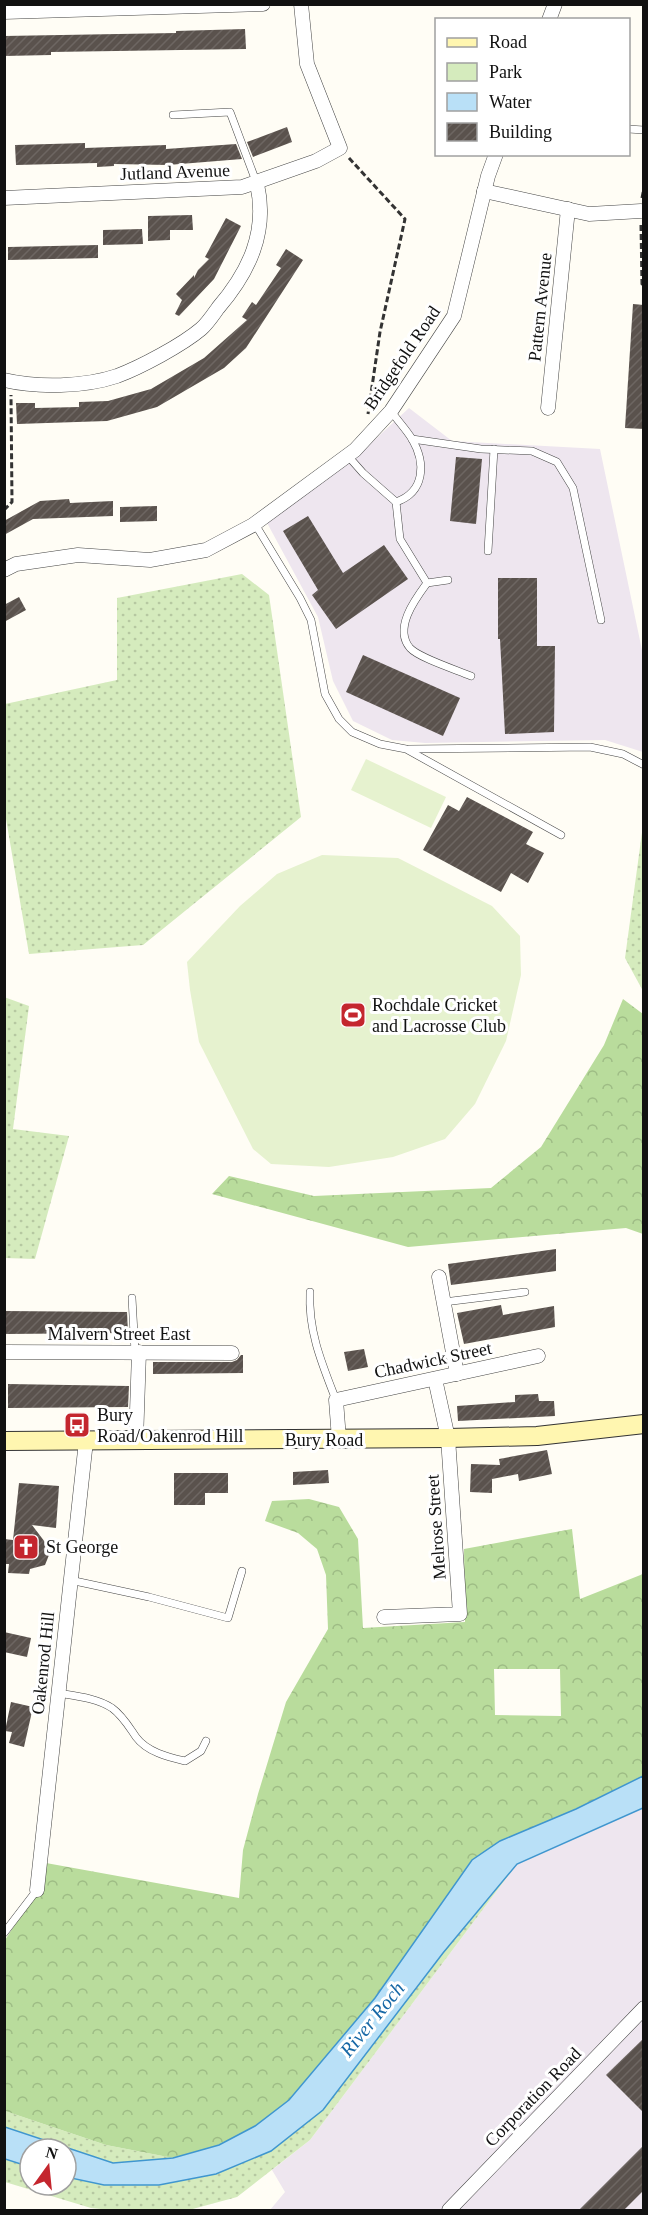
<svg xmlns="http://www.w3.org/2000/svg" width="648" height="2215" viewBox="0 0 648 2215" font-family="'Times New Roman',serif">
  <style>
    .industrial { fill: #eee6ef }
    .green { fill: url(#green-dots) }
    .forest { fill: url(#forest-crowns); fill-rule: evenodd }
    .pitch { fill: #e6f2cf }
    .water { fill: #b9e0f7; stroke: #3f96cf; stroke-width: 1.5 }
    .building { fill: url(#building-hatch) }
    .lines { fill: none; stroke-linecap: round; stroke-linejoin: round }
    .lane-casing { stroke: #444; stroke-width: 8 }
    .street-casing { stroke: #444; stroke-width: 15 }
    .secondary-casing { stroke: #333; stroke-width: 20 }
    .path { stroke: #333; stroke-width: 3; stroke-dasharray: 6 3; stroke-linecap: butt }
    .lane { stroke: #fff; stroke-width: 7 }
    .street { stroke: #fff; stroke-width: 14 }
    .secondary { stroke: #fff6b0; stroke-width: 18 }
    .labels { text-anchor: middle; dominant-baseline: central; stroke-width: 6; stroke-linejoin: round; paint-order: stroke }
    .street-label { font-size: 18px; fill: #111; stroke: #fff }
    .poi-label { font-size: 18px; fill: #111; stroke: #fff; text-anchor: start }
    .water-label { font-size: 20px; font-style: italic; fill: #1768a6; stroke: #fff }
  </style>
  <defs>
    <pattern id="green-dots" width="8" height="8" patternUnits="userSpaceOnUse" patternTransform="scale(1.5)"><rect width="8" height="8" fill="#d5ebbd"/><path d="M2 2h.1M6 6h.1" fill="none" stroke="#b6c8a1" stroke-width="1.8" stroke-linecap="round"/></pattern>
    <pattern id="forest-crowns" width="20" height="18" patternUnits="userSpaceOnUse" patternTransform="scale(1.5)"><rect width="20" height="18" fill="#b9dc9c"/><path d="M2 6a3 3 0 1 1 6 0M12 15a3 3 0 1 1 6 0" fill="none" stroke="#9ebc85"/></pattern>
    <pattern id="building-hatch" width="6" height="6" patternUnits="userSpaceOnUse" patternTransform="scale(1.5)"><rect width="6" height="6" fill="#5a524d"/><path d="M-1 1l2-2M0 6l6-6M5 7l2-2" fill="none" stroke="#6d6662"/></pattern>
  </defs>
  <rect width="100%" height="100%" fill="#fffdf5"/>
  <g class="industrial">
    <path d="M409,408L452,441L600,449L643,655V752L605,740L425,743L392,740L353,721L333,681L318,617L266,521L368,446Z"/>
    <path d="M643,1808V2210H270L285,2192L272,2170L310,2140L517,1864Z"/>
  </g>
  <g class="green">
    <path d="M242,574L269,595L301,817L143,945L29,954L5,813V704L117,680V598Z"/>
    <path d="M643,825L644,991H643L625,958Z"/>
    <path d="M4,997L29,1006L13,1129L69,1136L35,1259L5,1258Z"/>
    <path d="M517,1864L310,2140L237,2197L189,2210H111L91,2208L5,2182L4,2159L30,2167V2185H66V2177L104,2185H159L216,2174L271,2151L323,2109L443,1953Z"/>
    <path d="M5,2111L106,2145L173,2158L113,2163L5,2127Z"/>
  </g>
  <g class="forest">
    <path d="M623,999L643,1014V1234L626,1228L408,1247L212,1194L229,1176L314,1196L491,1188L541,1147L604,1045Z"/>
    <path d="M309,1499L339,1507L358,1539L363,1628L465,1622L464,1549L572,1529L580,1599L643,1574V1776L472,1860L375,1998L289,2100L255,2126L219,2145L173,2158L106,2145L5,2111V1940L31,1900L35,1861L239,1898L243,1850L258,1794L286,1702L328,1629L326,1575L317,1549L298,1533L265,1521L272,1501ZM494,1669H560L561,1716L495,1715Z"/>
  </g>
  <g class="pitch">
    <path d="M366,759L446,797L431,828L351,790Z"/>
    <path d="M322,855L398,858L492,906L520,936L521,975L506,1041L475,1104L445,1139L393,1157L329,1167L271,1164L253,1149L199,1042L190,990L187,962L240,906L277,874Z"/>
  </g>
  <path class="water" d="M643,1776V1808L517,1864L443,1953L323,2110L271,2151L216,2174L159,2185H104L66,2177V2149H30V2167L5,2159V2127L113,2163L173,2158L219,2145L255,2126L289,2100L375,1998L472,1860L500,1841L576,1809Z"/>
  <g class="building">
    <path d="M245,29L246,49L51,52V55L4,56V36L176,33V31Z"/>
    <path d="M287,127L292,142L253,157L247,142Z"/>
    <path d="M85,143V148L166,145V149L236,144L242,159L168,165L114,164V166L97,167V163L16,165L15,145Z"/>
    <path d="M192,215L193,230H170V240L148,241V216Z"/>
    <path d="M226,218L241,226L214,279L179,316L175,314L182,300L176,294L194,275V278L198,270L209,259L205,257Z"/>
    <path d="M142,229L143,244L103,245V230Z"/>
    <path d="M98,245V258L8,260V247Z"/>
    <path d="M286,249L303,260L246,348L224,368L157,407L107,421L17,424L16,403H35V408L79,407V402L108,401L151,389L204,358L247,320L242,317L252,302L256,305L281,268L276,265Z"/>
    <path d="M633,304L644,305V429L625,428Z"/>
    <path d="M456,457L482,459L476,524L450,521Z"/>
    <path d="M69,499L70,503L113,501V516L33,519L4,535V521L40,501Z"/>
    <path d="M157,506V521L120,522V507Z"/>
    <path d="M308,516L343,573L384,545L408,579L336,629L312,595L318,590L283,531Z"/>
    <path d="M498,578H537V646H555L554,732L505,734L500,639H498Z"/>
    <path d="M19,597L26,610L4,622V605Z"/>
    <path d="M363,655L460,698L443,736L346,692Z"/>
    <path d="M467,797L533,832L526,844L544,853L528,883L511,873L501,892L423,850L448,805L459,811Z"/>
    <path d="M556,1249V1271L451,1285L448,1264Z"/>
    <path d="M501,1305L503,1315L554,1306L555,1327L464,1344L457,1313Z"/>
    <path d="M4,1311L127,1312L128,1333L4,1334Z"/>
    <path d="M364,1349L368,1367L348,1371L344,1352Z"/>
    <path d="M241,1355H243V1373L153,1374V1362H232L237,1360Z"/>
    <path d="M8,1384L129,1386L128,1407L8,1408Z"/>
    <path d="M538,1394L539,1401H554L555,1416L458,1421L457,1406L515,1402V1395Z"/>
    <path d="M547,1450L552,1474L519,1481L518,1474L492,1479V1493L470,1492L471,1464L500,1465L499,1459Z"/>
    <path d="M328,1470L329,1483L293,1485V1472Z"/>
    <path d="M174,1473H228V1493H205V1505H174Z"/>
    <path d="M19,1483L59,1486L56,1528L32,1525L51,1550L45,1565L30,1569L29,1574L8,1573L9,1564H4V1539L13,1540Z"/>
    <path d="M4,1632L31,1638L27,1657L4,1652Z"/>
    <path d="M11,1702L33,1707L24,1747L9,1743L12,1732L5,1731Z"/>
    <path d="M644,2038V2113L606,2075Z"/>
    <path d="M644,2145V2190L623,2211H578Z"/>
  </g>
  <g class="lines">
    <g class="lane-casing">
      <g id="lane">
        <path d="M173,115L230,112L257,184"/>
        <path d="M628,129L644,130"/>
        <path d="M412,439L481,449L532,451L557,462L573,488L601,620"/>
        <path d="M348,456L363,473L396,502C425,492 426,463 412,439C406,429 397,420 391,411"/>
        <path d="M396,502L400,539L427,583L448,580"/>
        <path d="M255,524L300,598L311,620L325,694L339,719L352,732L380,744L406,749L561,835"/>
        <path d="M488,551L494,449"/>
        <path d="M427,583C416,598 393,628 410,648C419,658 457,670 471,676"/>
        <path d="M409,749L590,747L623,754L644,765"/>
        <path d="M310,1292C308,1331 322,1364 336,1400"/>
        <path d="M132,1298L135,1352"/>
        <path d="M444,1302L525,1292"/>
        <path d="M70,1580L149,1597L228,1618L242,1571"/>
        <path d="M58,1693C76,1696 97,1698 112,1708C123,1716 129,1727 136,1737C147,1752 168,1757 185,1761L201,1751L206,1741"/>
        <path d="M4,1933L37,1890"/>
      </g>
    </g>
    <g class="street-casing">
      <g id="street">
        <path d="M4,12L263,4"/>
        <path d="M549,20L555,4"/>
        <path d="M484,191L589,214L641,211"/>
        <path d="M4,198L242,187L316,161L340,148L307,64L301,4"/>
        <path d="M4,380C38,388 84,387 117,376C141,367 182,345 201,329C207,324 213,315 218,308C249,272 268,232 257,184"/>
        <path d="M548,408L568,209"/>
        <path d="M4,570L16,564L78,555L150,560L206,550L253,525L355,450L391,411L454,316L488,176L496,154"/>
        <path d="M439,1277L457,1374"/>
        <path d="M4,1352L232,1353"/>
        <path d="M339,1439L336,1400L538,1356"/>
        <path d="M136,1441L139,1352"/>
        <path d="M384,1617L460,1614L448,1438L435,1379"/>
        <path d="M37,1890L86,1441"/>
        <path d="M449,2210L644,2008"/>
      </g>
    </g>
    <g class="secondary-casing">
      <path id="secondary" d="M4,1441L448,1438L537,1436L644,1424"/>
    </g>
    <g class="path">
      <path d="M349,158L405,219L380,332L368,414"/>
      <path d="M642,198L644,188"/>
      <path d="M641,225L642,284L644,285"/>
      <path d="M4,510L12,502L11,395"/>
    </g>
    <use href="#lane" class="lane"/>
    <use href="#street" class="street"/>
    <use href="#secondary" class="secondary"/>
  </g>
  <defs>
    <g id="stadium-square" transform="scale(1.35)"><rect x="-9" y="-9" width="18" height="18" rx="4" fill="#c4262e" stroke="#fff"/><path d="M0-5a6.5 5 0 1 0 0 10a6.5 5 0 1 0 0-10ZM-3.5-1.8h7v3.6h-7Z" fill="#fff"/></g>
    <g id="bus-square" transform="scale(1.35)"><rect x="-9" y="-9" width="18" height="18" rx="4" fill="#c4262e" stroke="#fff"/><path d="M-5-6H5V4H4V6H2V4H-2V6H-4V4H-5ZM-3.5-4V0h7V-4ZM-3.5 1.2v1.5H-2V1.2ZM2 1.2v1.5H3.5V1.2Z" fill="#fff"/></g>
    <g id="church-square" transform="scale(1.35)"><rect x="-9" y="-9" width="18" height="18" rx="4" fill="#c4262e" stroke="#fff"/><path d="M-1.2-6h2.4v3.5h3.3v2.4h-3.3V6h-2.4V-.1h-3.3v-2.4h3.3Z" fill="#fff"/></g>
  </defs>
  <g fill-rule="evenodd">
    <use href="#stadium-square" x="353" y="1015"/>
    <use href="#bus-square" x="77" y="1425"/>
    <use href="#church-square" x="26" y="1547"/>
  </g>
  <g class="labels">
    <g class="street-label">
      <text transform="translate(175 172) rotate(-2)">Jutland Avenue</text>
      <text transform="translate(540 307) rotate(-84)">Pattern Avenue</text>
      <text transform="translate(402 358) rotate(-56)">Bridgefold Road</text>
      <text x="119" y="1334">Malvern Street East</text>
      <text transform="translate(433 1360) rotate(-12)">Chadwick Street</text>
      <text x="324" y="1440">Bury Road</text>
      <text transform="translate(436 1527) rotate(-94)">Melrose Street</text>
      <text transform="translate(43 1663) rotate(-84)">Oakenrod Hill</text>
      <text transform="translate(533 2097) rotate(-46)">Corporation Road</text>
    </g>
    <g class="poi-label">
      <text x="372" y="1005">Rochdale Cricket<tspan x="372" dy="21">and Lacrosse Club</tspan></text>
      <text x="97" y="1415">Bury<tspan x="97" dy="21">Road/Oakenrod Hill</tspan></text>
      <text x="46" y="1547">St George</text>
    </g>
    <g class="water-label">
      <text transform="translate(372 2019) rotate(-51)">River Roch</text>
    </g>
  </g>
  <rect width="648" height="2215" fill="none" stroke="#111111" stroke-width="12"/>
  <rect x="435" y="18" width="195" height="138" fill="#ffffff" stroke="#a0a0a0" stroke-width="1.5"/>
  <rect x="447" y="38" width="30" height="9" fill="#fff6b0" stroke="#a0a0a0" stroke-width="1.5"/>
  <text x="489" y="48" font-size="18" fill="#111111">Road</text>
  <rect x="447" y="63" width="30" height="18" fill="#d5ebbd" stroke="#a0a0a0" stroke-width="1.5"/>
  <text x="489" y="78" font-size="18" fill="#111111">Park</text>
  <rect x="447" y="93" width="30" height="18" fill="#b9e0f7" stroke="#a0a0a0" stroke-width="1.5"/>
  <text x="489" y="108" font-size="18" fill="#111111">Water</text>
  <rect x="447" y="123" width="30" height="18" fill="url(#building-hatch)" stroke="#a0a0a0" stroke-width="1.5"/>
  <text x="489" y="138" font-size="18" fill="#111111">Building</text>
  <g transform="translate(48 2167) rotate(15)"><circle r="28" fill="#ffffff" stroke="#a0a0a0" stroke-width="1.5"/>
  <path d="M0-4.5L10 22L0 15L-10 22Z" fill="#c4262e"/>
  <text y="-9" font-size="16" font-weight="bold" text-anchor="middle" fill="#111111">N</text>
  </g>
</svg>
